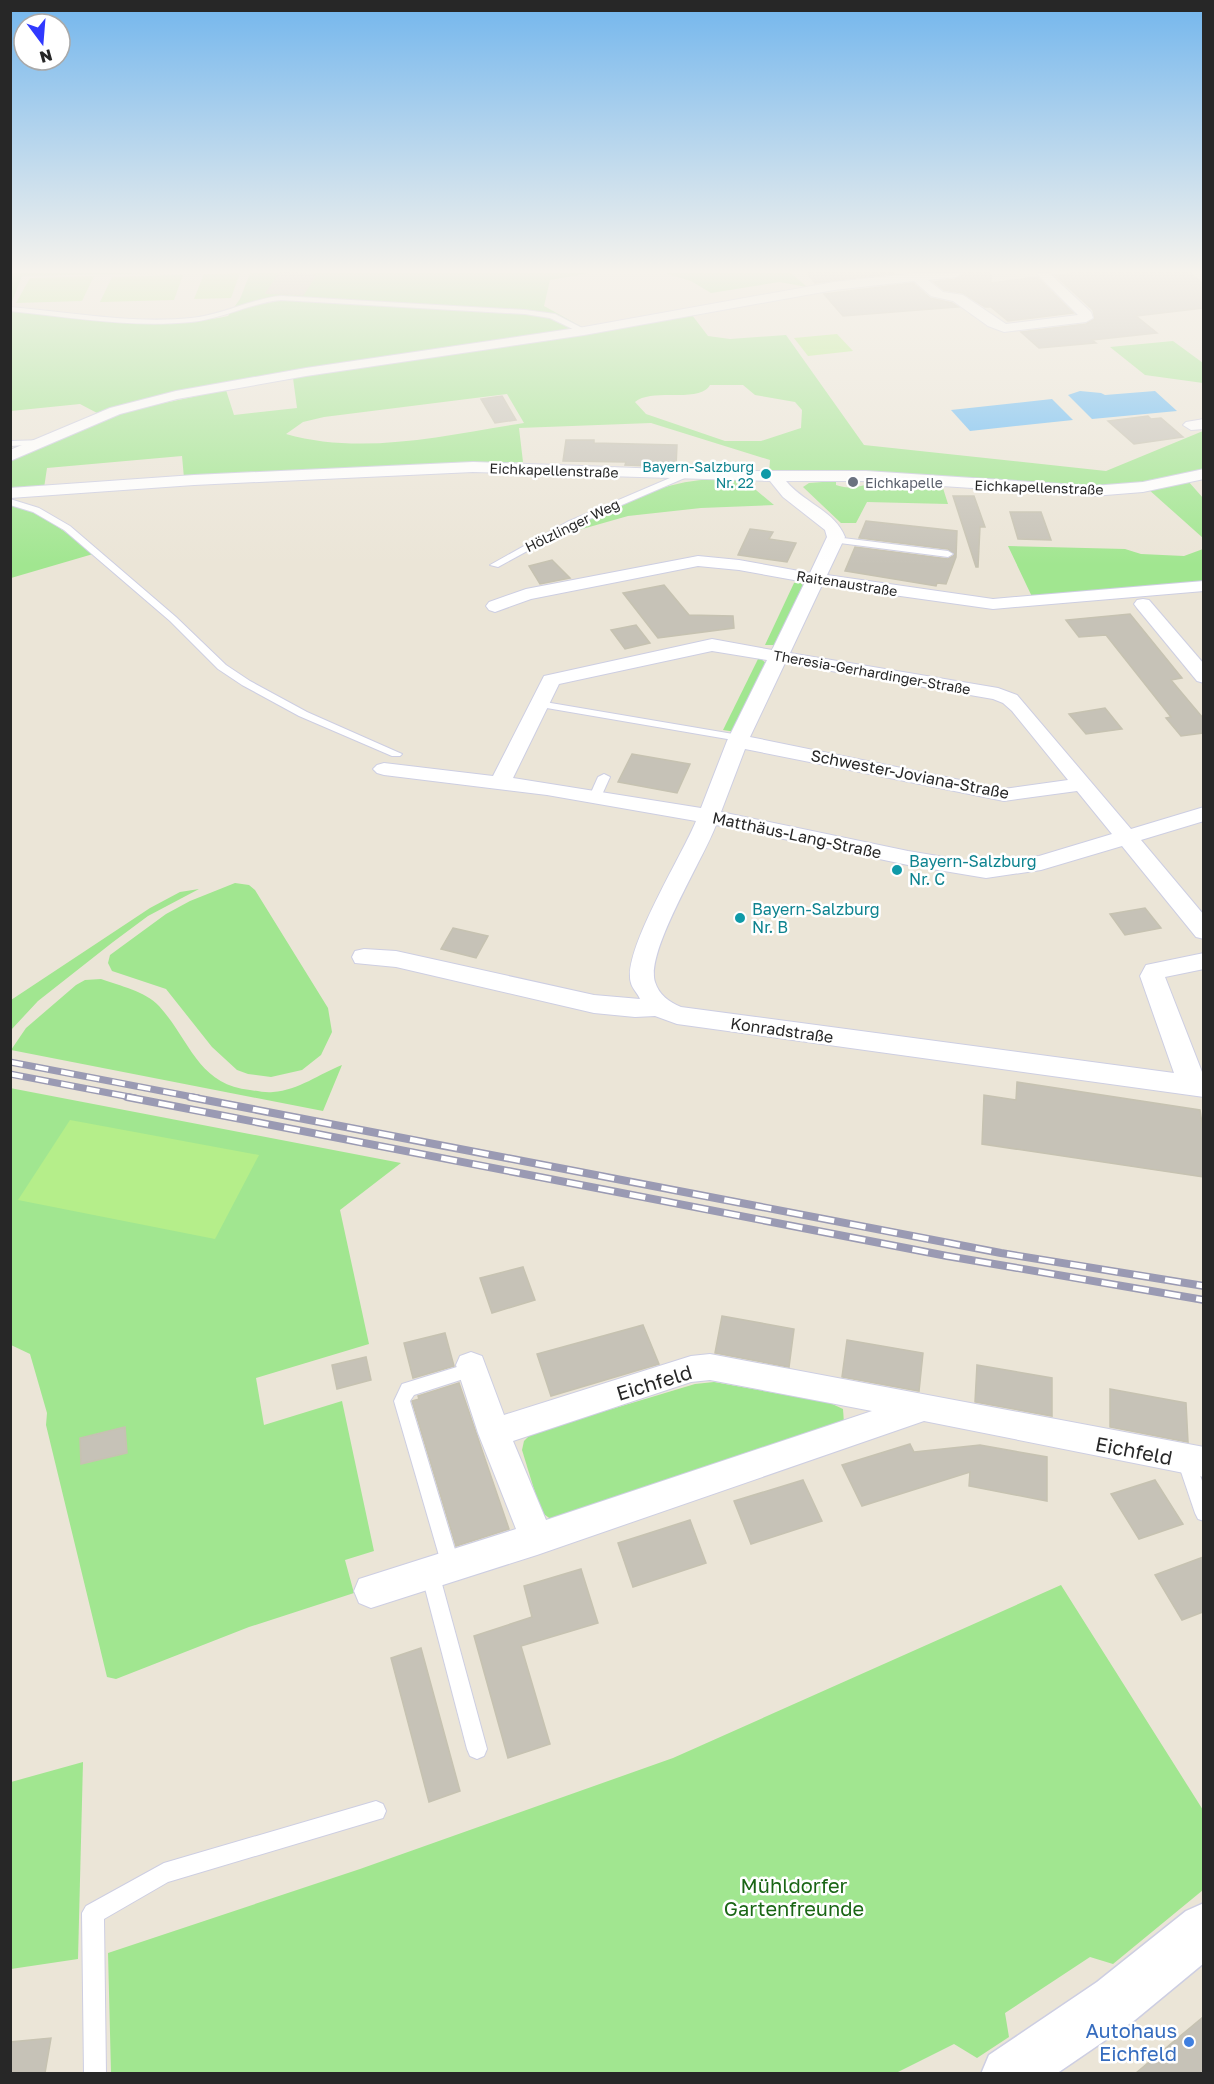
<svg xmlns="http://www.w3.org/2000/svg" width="1214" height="2084" viewBox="0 0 1214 2084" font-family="'Golos Text',sans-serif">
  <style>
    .green { fill: #a1e690; fill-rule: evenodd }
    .pitch { fill: #b5ee8a }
    .water { fill: #63b9f5 }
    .building { fill: #c6c2b7; stroke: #c6c2b1; stroke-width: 1.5 }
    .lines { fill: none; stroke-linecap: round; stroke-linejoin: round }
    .lane-casing { stroke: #cdcee2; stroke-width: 2 }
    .street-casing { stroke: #cdcee2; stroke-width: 2 }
    .secondary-casing { stroke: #cdcee2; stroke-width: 3 }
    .lane { fill: #fff; fill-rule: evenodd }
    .street { fill: #fff; fill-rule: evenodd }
    .secondary { fill: #fff; fill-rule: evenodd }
    .rail-far1-casing { stroke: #9a9ab3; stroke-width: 7 }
    .rail-casing { stroke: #9a9ab3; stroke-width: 8 }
    .rail-far1 { stroke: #fff; stroke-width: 4.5; stroke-dasharray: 13; stroke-linecap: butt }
    .rail { stroke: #fff; stroke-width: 5; stroke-dasharray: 16; stroke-linecap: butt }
    .culture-dot { fill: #0f9aa8; stroke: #fff; stroke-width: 2 }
    .worship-dot { fill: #6b7280; stroke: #fff; stroke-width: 2 }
    .shop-dot { fill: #3f7fe0; stroke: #fff; stroke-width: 2 }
    .labels { text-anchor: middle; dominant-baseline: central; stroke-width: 5; stroke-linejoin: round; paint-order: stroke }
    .far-culture-label { font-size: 14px; fill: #0d838f; stroke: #fff; text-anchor: end }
    .far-street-label { font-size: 14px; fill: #272727; stroke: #fff }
    .far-worship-label { font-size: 14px; fill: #5b616d; stroke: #fff; text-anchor: start }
    .street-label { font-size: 16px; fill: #272727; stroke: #fff }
    .culture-label { font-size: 16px; fill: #0d838f; stroke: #fff; text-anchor: start }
    .near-street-label { font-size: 20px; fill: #272727; stroke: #fff }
    .near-park-label { font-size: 20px; fill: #1a6615; stroke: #fff }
    .near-shop-label { font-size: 20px; fill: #366cbe; stroke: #fff; text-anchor: end }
  </style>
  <rect width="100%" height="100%" fill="#ebe5d7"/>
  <g class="green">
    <path d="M11,273H178L22,276L11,304Z"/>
    <path d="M250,273H590L550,280L544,306L582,327L311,369L99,414L80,404L11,411L10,355L12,353H10L11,311C81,316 159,331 228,316L240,299Z"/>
    <path d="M664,273H791L807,287L779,282L711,293L691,281Z"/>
    <path d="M692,315L708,336L730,339L786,335L864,445L1106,471L1203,431V470L1128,485L1078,487L769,473L770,460L651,423L519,428L523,462L184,478L182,456L47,468L44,488L11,491V459L126,411L226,390L234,415L297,408L293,378ZM710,385H743L755,395L795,402L802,410L801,428L761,441H725L646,414L635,402C653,387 699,404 710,385ZM507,394L524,423C447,435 363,456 286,434L303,422L324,417Z"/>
    <path d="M1173,341L1203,363V383L1145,375L1110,347Z"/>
    <path d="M713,479L744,480L774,505L701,508L628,516L540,541C594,514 652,482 713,479Z"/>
    <path d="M836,481V485C849,490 859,486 871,484L877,490L893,481L942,485L948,504L867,502L856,523H841L803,487L809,483Z"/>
    <path d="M1188,481L1203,498V538L1148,489Z"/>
    <path d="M11,504C43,514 67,532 93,554L11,578Z"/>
    <path d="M1008,546L1125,549L1141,554L1184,556L1203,549V591L1035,603Z"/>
    <path d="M799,582L804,586L776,645H765L794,583Z"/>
    <path d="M759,657L767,664L736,732L723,730Z"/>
    <path d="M235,883L249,885L255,890L328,1008L332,1032L321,1055L302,1070L271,1077L248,1074L237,1070L212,1047L166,989L112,971L108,963L110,955L166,914L190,901Z"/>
    <path d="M199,889L148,916L113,942L38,1001L11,1030V1000L150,908L180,892Z"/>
    <path d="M101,979C120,986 145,991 159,1006C190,1040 198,1085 250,1090C258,1091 266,1093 273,1092C299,1090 319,1074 342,1065L323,1111L11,1050L26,1028L76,985L85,980Z"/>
    <path d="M10,1088L401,1163L340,1210L369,1344L256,1378L264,1425L342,1401L374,1551L345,1560L354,1593L249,1627L116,1679L107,1677L46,1425L47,1413L30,1354L11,1345Z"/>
    <path d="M714,1382L830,1403L843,1409L844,1423L552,1520L541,1512L522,1450L524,1441L532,1433L695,1384Z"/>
    <path d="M1061,1585L1203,1810V1890L1113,1964L1090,1957L1005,2013L1009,2037L977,2058L954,2044L894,2074L111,2073L108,1953L360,1869L673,1758Z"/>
    <path d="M83,1762L78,1959L11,1969V1782Z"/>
  </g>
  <g class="pitch">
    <path d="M240,273L231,298L194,299L204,274Z"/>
    <path d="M183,275L174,300L100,302L112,277Z"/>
    <path d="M94,276L82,301L16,303L30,278Z"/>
    <path d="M837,334L853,351L808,356L794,338Z"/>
    <path d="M70,1120L259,1155L215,1239L18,1200Z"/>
  </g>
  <g class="water">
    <path d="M1080,391L1101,393L1105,395L1155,391L1177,411L1092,419L1068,395Z"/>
    <path d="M1052,399L1073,420L970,431L951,410Z"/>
  </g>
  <g class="building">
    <path d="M280,273L312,274L311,276H315L303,295L266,293Z"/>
    <path d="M807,273H896L815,283Z"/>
    <path d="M964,273H991V283L1037,277L1073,313L1008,321L991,307H985L963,293L944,290L934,282L956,279Z"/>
    <path d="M1074,273H1191L1203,284V308L1136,316L1157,333L1092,340L1096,343L1039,348L1021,332L1086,324L1095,319L1093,310L1055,275Z"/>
    <path d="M913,283L930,298L952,303L958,307L843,316L824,294Z"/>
    <path d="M502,396L516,420L495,423L481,399Z"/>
    <path d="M1148,416L1151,419L1161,418L1183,437L1134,444L1108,421Z"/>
    <path d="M566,440H594V443L677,445L676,467L625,465L626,462L563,461Z"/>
    <path d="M953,496H974L985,527H980L978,567H976Z"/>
    <path d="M1010,512H1041L1051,540L1018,539Z"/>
    <path d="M866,521L957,531L956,557L946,584L937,583L936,586L845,571L855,547L948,559L955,555L948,549L859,538Z"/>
    <path d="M750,529L773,532L769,539L796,543L787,562L738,555Z"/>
    <path d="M552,560L570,578L540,584L529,566Z"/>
    <path d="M664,585L689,615L733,616L734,628L658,638L623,593Z"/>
    <path d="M1130,614L1182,678L1171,680L1203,718V733L1181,736L1166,718L1171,717L1106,635L1079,637L1066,620Z"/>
    <path d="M636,625L650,643L625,649L611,630Z"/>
    <path d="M1105,708L1122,729L1086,734L1069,714Z"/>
    <path d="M632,754L690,764L677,793L618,782Z"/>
    <path d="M1145,908L1161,928L1125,935L1110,914Z"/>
    <path d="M453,928L488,936L476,958L441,949Z"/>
    <path d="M1017,1082L1200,1110L1203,1130V1177L982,1144L984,1095L1016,1100Z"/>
    <path d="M523,1267L535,1300L492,1313L480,1278Z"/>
    <path d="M722,1316L794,1329L789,1367L715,1353Z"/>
    <path d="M643,1325L659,1364L551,1396L537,1354Z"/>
    <path d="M445,1333L454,1366L413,1378L404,1343Z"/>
    <path d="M847,1340L923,1353L919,1391L842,1377Z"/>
    <path d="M366,1357L371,1380L337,1389L332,1365Z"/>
    <path d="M977,1365L1052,1378V1416L975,1402Z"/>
    <path d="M459,1383L509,1529L456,1546L412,1401L419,1399L418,1396Z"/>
    <path d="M1110,1389L1186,1403L1188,1442L1110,1427Z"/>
    <path d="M125,1427L127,1453L81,1464L80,1438Z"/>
    <path d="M910,1444L914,1452L980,1445L1047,1457V1501L969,1486L970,1472L862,1506L842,1465Z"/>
    <path d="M803,1480L822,1521L751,1544L734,1501Z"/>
    <path d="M1155,1480L1183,1524L1139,1539L1111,1494Z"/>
    <path d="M690,1520L706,1563L633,1587L618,1543Z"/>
    <path d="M1203,1557V1612L1182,1620L1155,1575Z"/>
    <path d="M581,1569L598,1623L521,1646L550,1744L508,1758L474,1636L532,1617L524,1586Z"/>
    <path d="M421,1648L460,1791L429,1802L391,1658Z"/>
    <path d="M1203,2017V2073H1136Z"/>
    <path d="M51,2038L45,2073H10V2042Z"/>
  </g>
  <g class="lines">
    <g class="lane-casing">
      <g id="lane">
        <path d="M281,296L525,310L555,314L588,331L581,333L550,318L525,314L281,300C250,303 222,319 191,322C131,328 70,317 10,311V307C70,312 131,324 191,318C222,315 250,299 281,296Z"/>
        <path d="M46,440V444H43L10,446V441Z"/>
        <path d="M684,472L688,475L687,477L573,526L498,567L490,565L567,522Z"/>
        <path d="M10,499L39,508L70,526L176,617L226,665L250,681L307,712L402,754L400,756H392L299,716L242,685L218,669L170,621L64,530L33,512L10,505Z"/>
        <path d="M835,537L948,551L953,554L948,557L832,542L830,540Z"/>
        <path d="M539,701L739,735L744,738L739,741L535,706L534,704Z"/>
        <path d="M604,774L610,777L601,797L599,799H591L589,797L598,777Z"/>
        <path d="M473,1362L479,1364L481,1369L479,1374L414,1395L410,1401L460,1566L457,1572L451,1575L445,1572L442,1566L394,1401L402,1384Z"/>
        <path d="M1186,1452L1192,1454L1204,1486V1521L1198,1519L1195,1513L1177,1460L1180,1454Z"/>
        <path d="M430,1564L436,1567L439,1573L487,1749L484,1756L477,1759L470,1756L467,1749L421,1573L424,1567Z"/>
        <path d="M376,1801L383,1804L386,1811L383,1818L168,1882L104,1919L106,2074H84L82,1913L86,1906L164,1863Z"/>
      </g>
    </g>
    <g class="street-casing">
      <g id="street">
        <path d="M917,273H962L956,277L928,280L943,292L963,295L1006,324L1078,315L1036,273H1049L1091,312L1093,318L1086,322L1004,332L988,326L953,301L931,296L914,281L834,290L584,335L306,376L177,399L120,414L10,461V450L110,408L176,391L306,368L584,327L834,282Z"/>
        <path d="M1204,419V429L1191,430L1183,425L1186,422Z"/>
        <path d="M473,462L717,471H866L1093,486L1143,482L1204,469V479L1143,492L1093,496L866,481H786C804,503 834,510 845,537L827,575L993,599L1204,581V591L993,609L822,585L790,653L998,688L1017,695L1131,829L1204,807V821L1141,840L1204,915V939L1196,937L1122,846L1041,870L986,878L908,865L716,825C704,858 645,952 655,982C659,995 669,1002 681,1007L1174,1073L1140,976L1146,965L1204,953V969L1165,977L1204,1077V1097L677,1024L655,1016L635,1017L594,1013L396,967L355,963L352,957L355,951L364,949L396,951L594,995L640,999C638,994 632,988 631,983C621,953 683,854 696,821L547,795L384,775L377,773L373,769L377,765L384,763L493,776L544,676L712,639L772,650L805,582L739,570L698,566L531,599L495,612L489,610L486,606L489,602L526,589L698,556L739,560L810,573L827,537L825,530L783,497L770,481L473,472L194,485L10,498V488L194,475ZM712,651L767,660L727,741L701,808L513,778L559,684ZM785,663L993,699L1003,703L1012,711L1068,780L1004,789L750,737ZM745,749L1004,801L1077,791L1112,834L1039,856L986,864L908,851L721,812Z"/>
        <path d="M1143,599L1149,600L1204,664V683L1197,681L1137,608L1134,604L1137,600Z"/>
        <path d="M471,1352L482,1356L504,1415L691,1356L710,1354L1204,1447V1477L924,1421L537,1555L371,1608L359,1603L354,1591L359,1579L516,1529L478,1433L456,1365L460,1356ZM710,1380L872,1411L546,1520L513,1441L691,1382Z"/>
      </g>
    </g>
    <g class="secondary-casing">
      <path id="secondary" d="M1204,1903V1963L1135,2020L1056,2074H981L989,2055L1097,1982L1186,1911Z"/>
    </g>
    <use href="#lane" class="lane"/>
    <use href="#street" class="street"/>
    <use href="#secondary" class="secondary"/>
    <g class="rail-far1-casing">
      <g id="rail-far1">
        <path d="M10,1062L198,1098"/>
        <path d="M10,1074L135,1098"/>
      </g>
    </g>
    <g class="rail-casing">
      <g id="rail">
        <path d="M127,1097L947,1256L1204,1300"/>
        <path d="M190,1097L1001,1253L1204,1286"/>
      </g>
    </g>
    <use href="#rail-far1" class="rail-far1"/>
    <use href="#rail" class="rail"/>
  </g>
  <linearGradient id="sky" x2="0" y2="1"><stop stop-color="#73b6ed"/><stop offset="0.48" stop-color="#f6f3ed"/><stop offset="1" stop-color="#f6f3ed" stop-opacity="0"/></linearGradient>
  <rect width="1214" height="565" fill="url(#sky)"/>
  <g class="culture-dot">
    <circle cx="766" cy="474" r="6"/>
    <circle cx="897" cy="870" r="6"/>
    <circle cx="740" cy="918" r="6"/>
  </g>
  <circle class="worship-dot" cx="853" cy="482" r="6"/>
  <circle class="shop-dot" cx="1189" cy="2042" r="6"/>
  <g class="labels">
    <g class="far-culture-label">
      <text x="754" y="466">Bayern-Salzburg<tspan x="754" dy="16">Nr. 22</tspan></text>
    </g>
    <g class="far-street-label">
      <text transform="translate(554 470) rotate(2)">Eichkapellenstraße</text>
      <text transform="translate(1039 487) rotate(2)">Eichkapellenstraße</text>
      <text transform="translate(572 525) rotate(-26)">Hölzlinger Weg</text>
      <text transform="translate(847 583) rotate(9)">Raitenaustraße</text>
      <text transform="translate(872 672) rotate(10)">Theresia-Gerhardinger-Straße</text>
    </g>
    <g class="far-worship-label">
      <text x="865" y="482">Eichkapelle</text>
    </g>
    <g class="street-label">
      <text transform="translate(910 774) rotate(11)">Schwester-Joviana-Straße</text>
      <text transform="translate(797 835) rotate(12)">Matthäus-Lang-Straße</text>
      <text transform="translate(782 1030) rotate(8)">Konradstraße</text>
    </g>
    <g class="culture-label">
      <text x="909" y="861">Bayern-Salzburg<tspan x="909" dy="18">Nr. C</tspan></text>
      <text x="752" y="909">Bayern-Salzburg<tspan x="752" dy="18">Nr. B</tspan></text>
    </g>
    <g class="near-street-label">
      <text transform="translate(654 1382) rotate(-17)">Eichfeld</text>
      <text transform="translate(1134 1450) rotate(11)">Eichfeld</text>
    </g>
    <g class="near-park-label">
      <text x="794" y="1885">Mühldorfer<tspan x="794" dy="23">Gartenfreunde</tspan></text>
    </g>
    <g class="near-shop-label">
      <text x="1177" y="2030">Autohaus<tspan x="1177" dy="23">Eichfeld</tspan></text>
    </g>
  </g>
  <rect width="1214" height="2084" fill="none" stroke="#272727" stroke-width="24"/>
  <g transform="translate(42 42) rotate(164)"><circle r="28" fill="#ffffff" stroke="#a9a9a9" stroke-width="1.5"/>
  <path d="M0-4.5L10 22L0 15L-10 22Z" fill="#3039ff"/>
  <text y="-9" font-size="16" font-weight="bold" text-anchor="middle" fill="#272727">N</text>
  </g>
</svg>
